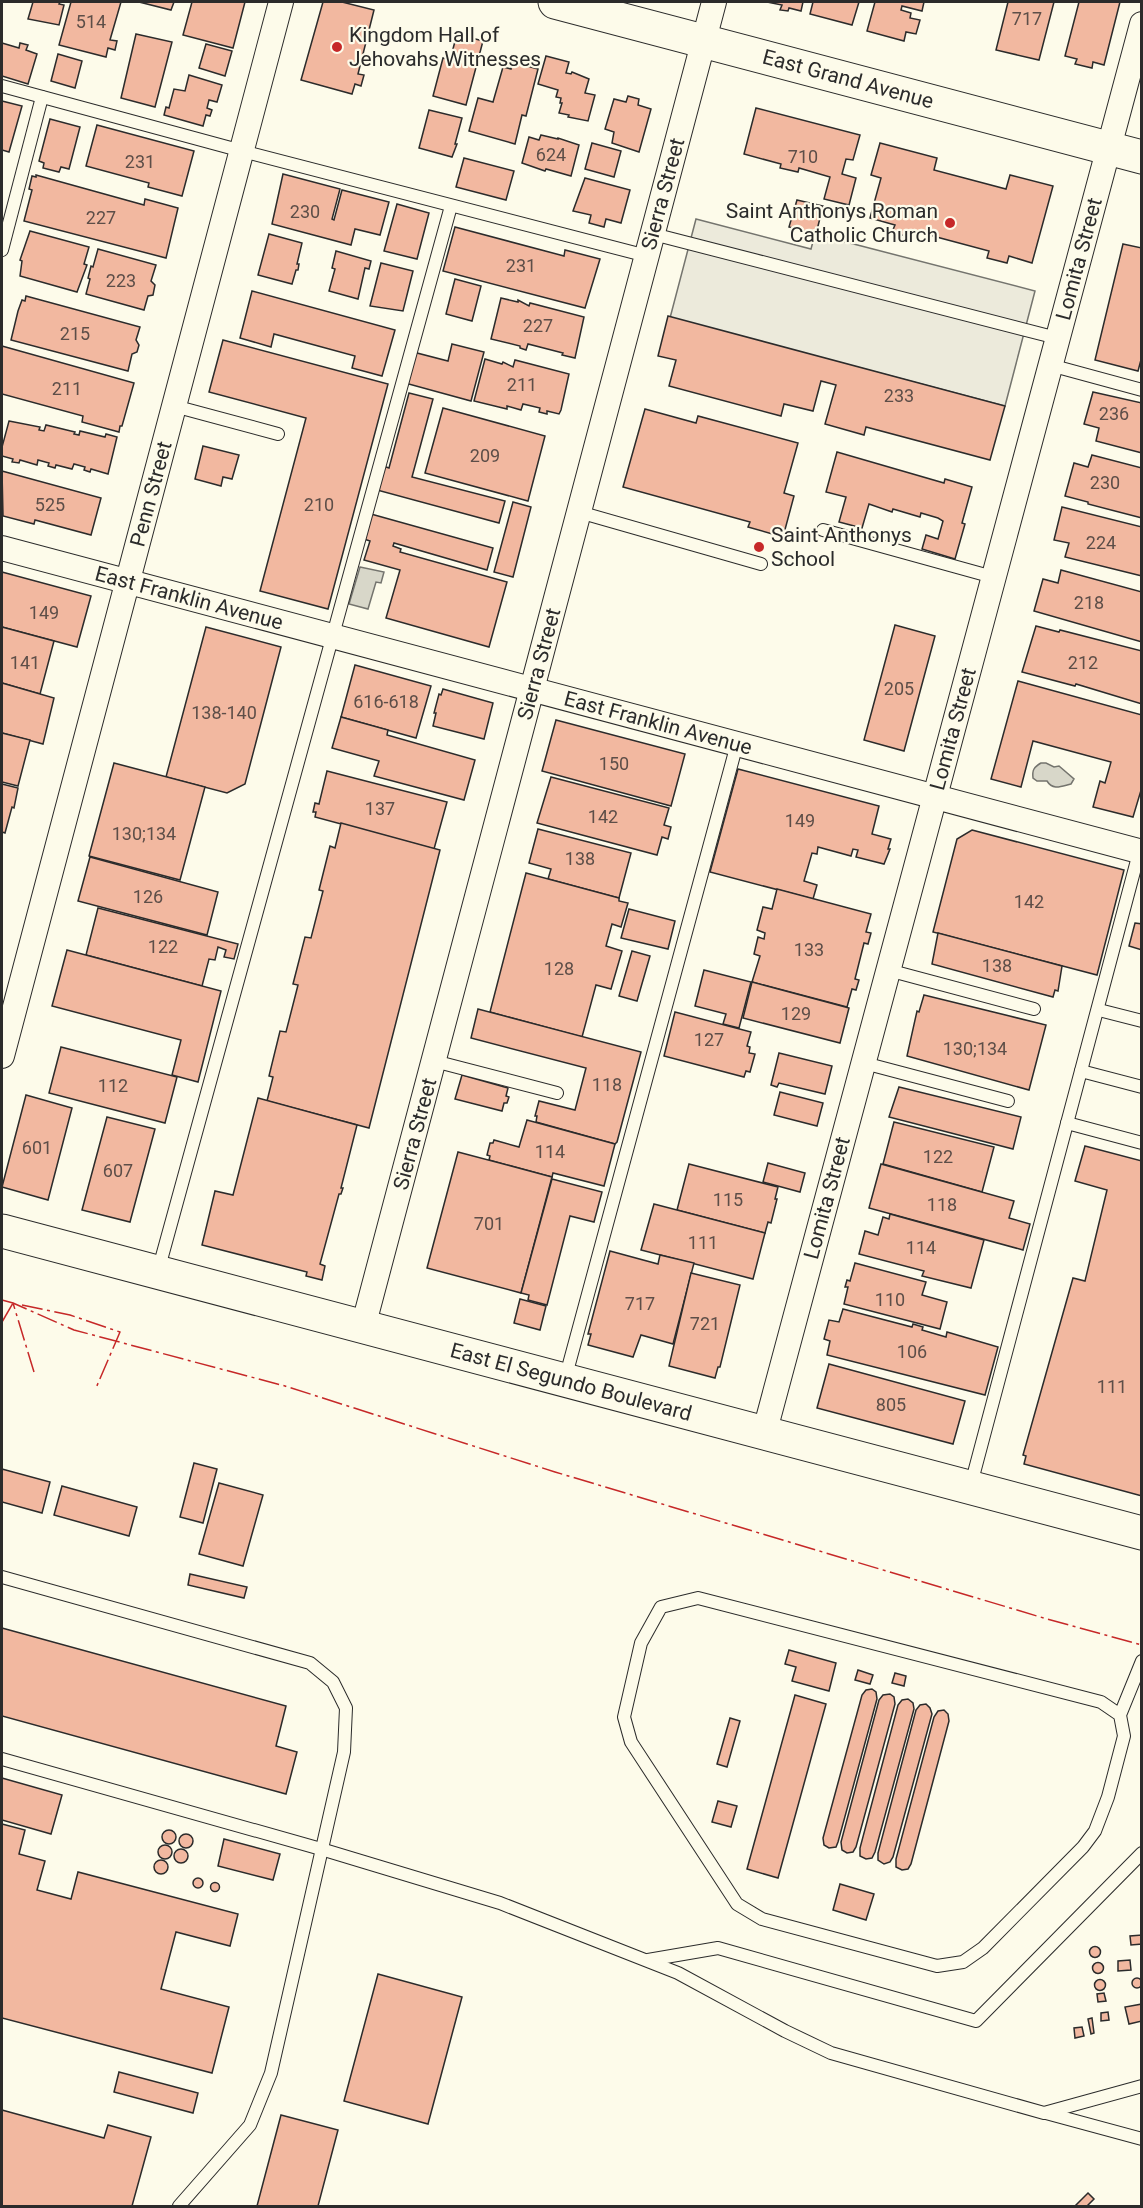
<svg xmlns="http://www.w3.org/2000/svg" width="1143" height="2208" viewBox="0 0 1143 2208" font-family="Roboto,sans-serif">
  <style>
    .parking { fill: #eceadb; stroke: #74746e; stroke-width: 1.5 }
    .water { fill: #d8d7c9; stroke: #74746e; stroke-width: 1.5 }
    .building { fill: #f2b8a0; stroke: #2b2b2b; stroke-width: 1.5 }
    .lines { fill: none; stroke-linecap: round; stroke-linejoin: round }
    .service-casing { stroke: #2b2b2b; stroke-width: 14 }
    .minor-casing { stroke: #2b2b2b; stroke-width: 26 }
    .secondary-casing { stroke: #2b2b2b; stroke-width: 35 }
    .service { stroke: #fdfbea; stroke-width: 12 }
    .minor { stroke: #fdfbea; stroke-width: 24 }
    .secondary { stroke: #fdfbea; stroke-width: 33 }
    .power { stroke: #c62828; stroke-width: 1.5; stroke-dasharray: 21 4.5 3 4.5; stroke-linecap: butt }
    .poi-dot { fill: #c62828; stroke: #fdfbea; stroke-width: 2 }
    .labels { text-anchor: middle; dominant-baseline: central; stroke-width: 4.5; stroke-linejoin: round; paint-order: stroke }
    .number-label { font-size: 18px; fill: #5d4e48 }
    .poi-label { font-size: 21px; fill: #2b2b2b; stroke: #fdfbea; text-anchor: start }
    .street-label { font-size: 21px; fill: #2b2b2b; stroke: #fdfbea }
  </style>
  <rect width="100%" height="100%" fill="#fdfbea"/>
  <path class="parking" d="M696,219L811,249L815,234L1035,291L1005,406L670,318Z"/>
  <g class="water">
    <path d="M360,567L384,572L381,583L376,582L368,609L349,604Z"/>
    <path d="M1041,763H1046L1054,767L1059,766L1074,779L1071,784C1062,786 1053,791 1047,781H1037L1033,778C1032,770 1034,767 1041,763Z"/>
  </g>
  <g class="building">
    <path d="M33,2H60L59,4L64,5L59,25L28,19Z"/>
    <path d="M71,2H121L110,40L117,41L115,50L108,48L106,57L59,45Z"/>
    <path d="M139,2H174L171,10Z"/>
    <path d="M192,2H245L233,48L183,35Z"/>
    <path d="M323,2H342L374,10L358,74L364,75L361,86L355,84L352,94L301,80Z"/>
    <path d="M767,2H803L801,11L789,8L788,11L780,10L782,5Z"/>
    <path d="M813,2H859L852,25L810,14Z"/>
    <path d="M875,2H924L922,11L902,6L901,10L911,13L910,18L920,20L916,34L906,32L904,41L867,31Z"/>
    <path d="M1008,2H1054L1039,60L996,50Z"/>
    <path d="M1079,2H1120L1104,65L1093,62L1092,68L1075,64L1077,59L1065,56Z"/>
    <path d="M136,34L172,42L155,107L121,98Z"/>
    <path d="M457,34L483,41L466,105L433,96L443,58L450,60Z"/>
    <path d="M2,43L19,48L20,43L28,45L26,50L37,54L28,84L2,76Z"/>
    <path d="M206,44L232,51L225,76L199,68Z"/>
    <path d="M58,54L82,61L75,88L51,81Z"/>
    <path d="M546,56L569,62L566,73L571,74L572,72L589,79L585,93L595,95L588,121L568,117L569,115L559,113L562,103H560L561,98L556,97L558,90L538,84Z"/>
    <path d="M512,62L538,69L526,116L522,115L515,144L469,131L478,98L493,102L503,67L511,69Z"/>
    <path d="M189,75L222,85L217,102L209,100L207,108L212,110L210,116L206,115L203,126L164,115L166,107L169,108L174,89L185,91Z"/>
    <path d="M628,96L639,99L638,105L651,109L639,152L612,143L614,132L605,129L614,99L626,102Z"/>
    <path d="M2,101L22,106L9,152L2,150Z"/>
    <path d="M756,108L860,135L853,160L846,159L842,174L856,178L849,205L824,199L830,177L799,168L798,172L780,168L781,164L744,154Z"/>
    <path d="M429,110L462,118L455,144H457L452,157L419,148Z"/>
    <path d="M50,119L80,127L69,169L61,167L59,172L43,168L44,163L39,161Z"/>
    <path d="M97,125L194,151L182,196L148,187L149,183L86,166Z"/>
    <path d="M541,135L558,139V138L579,145L571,176L546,169L545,171L522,163L529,137L539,140Z"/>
    <path d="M592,143L621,151L614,177L585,169Z"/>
    <path d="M880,143L937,158L934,170L1006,189L1010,175L1053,186L1032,263L1009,256L1007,263L987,258L989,251L914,231L912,238L892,232L895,225L870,218L881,178L871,175Z"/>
    <path d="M464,158L514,171L506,200L456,187Z"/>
    <path d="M283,174L340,189L332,219L334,220L342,190L389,202L380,235L355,229L351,245L272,224Z"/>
    <path d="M36,175L144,205L145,199L178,208L166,258L24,221L32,190L29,189L32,176L36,177Z"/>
    <path d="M585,178L630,190L621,223L606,219L604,227L589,223L591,215L573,211Z"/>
    <path d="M797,200L823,206L816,234L789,227Z"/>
    <path d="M397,204L429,213L417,259L384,251Z"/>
    <path d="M455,227L564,256L565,250L600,259L585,308L443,271Z"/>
    <path d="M30,231L89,247L84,264L87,265L77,292L20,276L22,261L20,260Z"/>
    <path d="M269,234L302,243L297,264H299L298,270H296L292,284L258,275Z"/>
    <path d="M1123,244L1142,248V356L1138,371L1095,360Z"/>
    <path d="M98,249L156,265L151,281L155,285L153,295L148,296L144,310L86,294L90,279L88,278L91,266L93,267Z"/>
    <path d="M336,251L371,261L369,269L365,268L358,299L329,291L335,269L332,268Z"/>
    <path d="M381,263L413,271L403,311L370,306Z"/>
    <path d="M455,279L481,286L472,321L446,314Z"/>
    <path d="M252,291L395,330L382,376L352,368L355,356L274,334L271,347L240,338Z"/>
    <path d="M26,296L140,327L136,340L139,345L137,352L132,354L128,371L11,340L18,311L22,300L25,301Z"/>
    <path d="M501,298L518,302V300L529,306L530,303L584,317L575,358L562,355L563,353L528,344L526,350L520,348V346L491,339Z"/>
    <path d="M668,316L1005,406L990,460L866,427L864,435L825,424L836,385L821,381L813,411L784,404L781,416L669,386L676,360L658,356Z"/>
    <path d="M223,340L388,384L328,609L260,591L306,418L209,392Z"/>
    <path d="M452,344L484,352L471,401L405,383L413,352L448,361Z"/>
    <path d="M2,346L134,383L122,426H120L119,432L82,422L83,416L2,394Z"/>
    <path d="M485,359L502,364L503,362L513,367L515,360L569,374L561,410L559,414L547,411V414L539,412L540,408L523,404L521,410L507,406V409L474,401Z"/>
    <path d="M1093,392L1142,403V453L1096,441L1099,428L1084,424Z"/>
    <path d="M409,393L433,399L412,477L505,501L499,523L377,490L383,466L389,468Z"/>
    <path d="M443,408L545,436L528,501L425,473Z"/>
    <path d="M645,409L696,423L698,416L798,443L784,493L794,496L783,537L748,527L750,522L623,487Z"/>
    <path d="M9,421L40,427L39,430L44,431L46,425L75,432L74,434L79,435L80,431L105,437L106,434L117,437L108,474L91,469L90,472L84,470L85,467L74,464L72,469L56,465L55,468L48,466L49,463L38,460L37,465L20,460L19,463L12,462L13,459L2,456V447Z"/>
    <path d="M203,446L239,455L232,479L223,477L221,486L195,479Z"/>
    <path d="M837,452L944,483L945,479L972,487L962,523L965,524L955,559L922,549L926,535L938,539L943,521L938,518L921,513L920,517L893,509L892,512L869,504L862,528L839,522L846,497L826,492Z"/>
    <path d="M1092,455L1142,468V518L1088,504V502L1065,496L1074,463L1088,467Z"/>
    <path d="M2,471L101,498L91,535L35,520L34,524L3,516Z"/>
    <path d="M513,502L531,507L513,577L494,572Z"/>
    <path d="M1062,507L1142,527V576L1065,557L1069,543L1054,540Z"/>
    <path d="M371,514L493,548L487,570L394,543L393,546L401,549L400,552L507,582L489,647L386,618L400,570L364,560L370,541L364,539Z"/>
    <path d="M1061,570L1142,592V642L1034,611L1043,579L1058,583Z"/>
    <path d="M2,572L91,596L77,647L2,627Z"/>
    <path d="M895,625L935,636L904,751L864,740Z"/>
    <path d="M1036,626L1059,632L1060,630L1142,651V704L1076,684L1075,686L1022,672Z"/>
    <path d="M2,627L54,641L40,694L2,683Z"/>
    <path d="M206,627L281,647L245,784L227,793L166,777Z"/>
    <path d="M355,665L431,686L416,738L341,717Z"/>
    <path d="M1018,681L1142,715V787L1133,817L1093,807L1100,781L1105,783L1111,762L1033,741L1021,787L991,779Z"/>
    <path d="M2,683L54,698L43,744L2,733Z"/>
    <path d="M443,689L493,703L484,739L433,726L436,713H434L439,694L441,695Z"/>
    <path d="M341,717L388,730L387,735L475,760L464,800L374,776L379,761L332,748Z"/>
    <path d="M556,720L685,754L671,806L542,771Z"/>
    <path d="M2,733L30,740L18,786L2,782Z"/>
    <path d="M114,763L205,787L180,880L89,856Z"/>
    <path d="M738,769L879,806L872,834L891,839L888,849H890L884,864L856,857L858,850L853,849L851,856L818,847L817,854L812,853L804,881L817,885L813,899L710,872Z"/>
    <path d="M327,771L447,802L434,849L315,817L316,812H313L315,803L319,804Z"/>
    <path d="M551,777L669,808L664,825L671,827L668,839L662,837L657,855L537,823Z"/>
    <path d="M2,784L18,788L14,808L12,807L5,833L2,832Z"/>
    <path d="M341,823L440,850L369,1128L267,1101L273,1077L269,1076L280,1031L286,1032L298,985L293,984L305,937L311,938L323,891L319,890L330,846L335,848Z"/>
    <path d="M538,829L631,853L619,898L548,879L551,869L529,863Z"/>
    <path d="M972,830L1124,870L1097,975L933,932L957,839Z"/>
    <path d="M90,857L218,892L207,935L78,901Z"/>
    <path d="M526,873L619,898V901L628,903L621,927L612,924L606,946L622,951L611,989L596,985L582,1037L490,1012Z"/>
    <path d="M777,889L871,914L866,932L871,933L868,944L864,943L855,979L859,980L856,990L852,989L847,1007L752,982L760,956L754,954L758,937L764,939L765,933L757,930L763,907L772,909Z"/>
    <path d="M98,908L238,944L234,959L224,957L226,950L218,947L215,960L209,959L202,986L86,955Z"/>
    <path d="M629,909L675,921L668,949L621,938Z"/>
    <path d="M1135,923L1142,924V950L1129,946Z"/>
    <path d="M938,933L1062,966L1058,991L1055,990L1053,997L932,964Z"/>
    <path d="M67,950L221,991L198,1082L172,1075L181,1040L52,1006Z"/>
    <path d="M632,951L650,956L637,1001L619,996Z"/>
    <path d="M704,970L751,982L739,1028L723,1024L726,1014L695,1006Z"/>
    <path d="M752,982L849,1008L840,1043L743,1018Z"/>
    <path d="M924,995L1046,1025L1029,1090L907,1056L917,1011L919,1012Z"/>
    <path d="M478,1009L641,1052L617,1142L615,1144L536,1122L537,1116H535L539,1101L575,1110L586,1068L471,1038Z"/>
    <path d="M675,1012L751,1032L747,1046L750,1047L749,1053L755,1054L750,1072L746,1071L744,1077L664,1056Z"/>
    <path d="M61,1047L177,1077L165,1123L49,1093Z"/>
    <path d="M779,1053L832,1066L825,1094L779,1083L777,1087L771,1085Z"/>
    <path d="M462,1075L508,1088L506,1096L509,1097L507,1103H504L502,1111L455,1099Z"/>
    <path d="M899,1087L1021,1117L1013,1149L889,1117Z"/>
    <path d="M780,1092L823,1103L817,1126L774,1115Z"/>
    <path d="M26,1095L72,1108L48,1200L2,1187Z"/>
    <path d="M258,1098L357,1125L341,1188H343L341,1194H339L320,1264L325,1266L322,1280L306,1276L307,1272L202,1245L215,1191L233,1195Z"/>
    <path d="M107,1117L155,1129L130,1222L82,1210Z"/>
    <path d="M527,1120L615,1144L604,1186L553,1173L552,1177L489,1160L490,1156L487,1155L490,1143H493L494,1140L519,1147Z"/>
    <path d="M894,1122L994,1147L982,1192L883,1164Z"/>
    <path d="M1085,1146L1142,1161V1496L1024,1464L1026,1456L1023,1455L1073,1278L1085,1281L1107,1190L1075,1181Z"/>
    <path d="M458,1152L552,1177L521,1293L427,1268Z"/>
    <path d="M768,1163L805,1173L800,1192L763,1182Z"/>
    <path d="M689,1164L778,1187L775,1199H777L771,1223L768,1222L765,1233L677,1210Z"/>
    <path d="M881,1164L1014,1201L1009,1218L1030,1224L1023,1250L869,1208Z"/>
    <path d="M552,1179L602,1192L594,1222L570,1216L547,1305L528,1300L529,1295L521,1293Z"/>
    <path d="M654,1204L765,1233L753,1279L641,1250Z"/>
    <path d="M890,1214L984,1240L971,1288L922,1276L924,1271L859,1254L865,1231L878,1235L883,1217L889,1219Z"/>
    <path d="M610,1251L658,1264L660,1255L694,1263L673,1344L641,1335L633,1357L588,1345L591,1334H588Z"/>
    <path d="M855,1263L926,1282L922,1295L947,1302L940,1329L844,1304L848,1287H845L847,1280L850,1281Z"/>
    <path d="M691,1273L740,1285L720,1367H718L715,1378L669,1366Z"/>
    <path d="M520,1299L546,1306L540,1330L514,1323Z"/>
    <path d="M843,1309L912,1327L913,1324L923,1327L922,1330L946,1337L947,1332L998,1347L985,1395L827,1355L830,1341L824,1339L829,1320L839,1322Z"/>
    <path d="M829,1364L965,1401L953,1444L817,1408Z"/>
    <path d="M194,1463L217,1469L203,1523L180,1517Z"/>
    <path d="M2,1469L50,1482L42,1513L2,1502Z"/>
    <path d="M219,1483L263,1495L243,1566L199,1554Z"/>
    <path d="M62,1486L137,1507L129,1536L54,1515Z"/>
    <path d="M190,1574L247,1587L244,1598L188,1585Z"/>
    <path d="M2,1628L286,1706L276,1746L297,1752L286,1794L2,1716Z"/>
    <path d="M789,1650L836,1663L829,1691L792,1681L796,1667L785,1664Z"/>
    <path d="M858,1670L873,1675L870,1684L855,1680Z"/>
    <path d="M895,1673L906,1676L904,1686L892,1683Z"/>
    <path d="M872,1689L876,1692L877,1699L838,1842L836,1847L829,1848L824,1845L823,1838L862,1695L866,1690Z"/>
    <path d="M890,1694L894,1697L895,1704L856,1847L853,1852L847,1853L842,1850L841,1842L879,1700L883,1695Z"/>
    <path d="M795,1695L826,1704L778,1878L747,1869Z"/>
    <path d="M908,1699L913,1703L914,1709L875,1852L872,1858L866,1859L860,1856V1848L898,1705L902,1700Z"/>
    <path d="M926,1704L930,1708L932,1714L893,1857L890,1862L884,1864L878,1860V1853L916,1710L920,1705Z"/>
    <path d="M944,1710L948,1714L949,1721L911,1864L908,1869L902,1870L896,1867V1859L934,1717L938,1711Z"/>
    <path d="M730,1718L740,1721L727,1767L717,1764Z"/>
    <path d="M2,1778L62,1795L51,1834L2,1820Z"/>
    <path d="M718,1801L737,1806L731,1827L712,1822Z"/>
    <path d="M2,1824L25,1830L19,1854L45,1861L37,1890L71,1899L78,1872L238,1914L230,1946L176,1932L161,1989L229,2007L212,2073L2,2018Z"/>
    <circle cx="169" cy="1837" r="7"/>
    <circle cx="186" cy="1841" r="7"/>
    <path d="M224,1839L280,1854L273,1880L218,1866Z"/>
    <circle cx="165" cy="1852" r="7"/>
    <circle cx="181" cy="1856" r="7"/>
    <circle cx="161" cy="1867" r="7"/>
    <circle cx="198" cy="1883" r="5"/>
    <circle cx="215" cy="1887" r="4.5"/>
    <path d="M840,1884L874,1894L866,1920L833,1910Z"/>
    <path d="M1142,1935V1944L1131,1945L1130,1936Z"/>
    <circle cx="1095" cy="1952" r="5.5"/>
    <path d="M1130,1960L1131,1970L1118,1971V1961Z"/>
    <circle cx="1098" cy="1968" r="5.5"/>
    <path d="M378,1974L462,1997L428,2124L344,2101Z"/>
    <circle cx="1137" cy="1983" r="5"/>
    <circle cx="1100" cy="1985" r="5.5"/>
    <path d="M1104,1993L1106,2001L1098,2002L1097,1994Z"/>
    <path d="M1142,2004V2021L1129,2024L1125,2007Z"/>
    <path d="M1108,2012L1109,2020L1101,2021V2013Z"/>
    <path d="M1092,2018L1094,2033L1091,2034L1088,2019Z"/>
    <path d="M1082,2027L1084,2036L1075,2038L1074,2028Z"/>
    <path d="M119,2072L198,2093L193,2113L114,2092Z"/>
    <path d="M2,2110L104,2138L108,2125L151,2137L132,2206H2Z"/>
    <path d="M281,2115L338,2130L318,2206H257Z"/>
    <path d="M1088,2193L1094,2199L1087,2206H1075Z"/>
  </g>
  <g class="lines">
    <g class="service-casing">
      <g id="service">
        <path d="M2,86L242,151L647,256"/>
        <path d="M653,234L1057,338"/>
        <path d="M2,250L42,97"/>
        <path d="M1050,365L1142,390"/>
        <path d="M174,406L278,434"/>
        <path d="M579,512L761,564"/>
        <path d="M823,530L993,577"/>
        <path d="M888,970L1034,1009"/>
        <path d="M1099,1010L1142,1021"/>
        <path d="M434,1061L557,1093"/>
        <path d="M864,1063L1008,1101"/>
        <path d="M1081,1071L1142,1087"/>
        <path d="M1067,1123L1142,1143"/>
        <path d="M158,1271L451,206"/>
        <path d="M565,1379L737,744"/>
        <path d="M970,1488L1140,849"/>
        <path d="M2,1577L310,1663L333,1682L346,1708L344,1752L271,2073L250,2125L179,2206"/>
        <path d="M1120,1715L1101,1702L698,1598L661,1607L641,1643L624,1717L631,1742L737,1904L762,1919L937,1966L963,1962L983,1948L1083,1847L1095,1831L1108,1797L1124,1736L1120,1715L1142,1661"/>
        <path d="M2,1759L321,1849L500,1903L678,1973L785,2031L831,2053L1044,2113L1142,2086"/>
        <path d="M648,1960L718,1948L976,2021L1142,1853"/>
        <path d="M1046,2113L1142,2139"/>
      </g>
    </g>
    <g class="minor-casing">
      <g id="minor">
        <path d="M2,548L1142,852"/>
        <path d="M2,1056L281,2"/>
        <path d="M363,1327L714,2"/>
        <path d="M764,1434L1142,24"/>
      </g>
    </g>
    <g class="secondary-casing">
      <g id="secondary">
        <path d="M555,2L1142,157"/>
        <path d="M2,1231L1142,1533"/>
      </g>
    </g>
    <use href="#service" class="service"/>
    <use href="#minor" class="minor"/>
    <use href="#secondary" class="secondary"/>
    <g class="power">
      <path d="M2,1300L13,1303"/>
      <path d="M22,1305L70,1315L120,1332L96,1388"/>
      <path d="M2,1322L13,1303"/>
      <path d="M34,1372L13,1303L74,1330L285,1386L555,1472L1047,1619L1142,1645"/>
    </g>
  </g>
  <g class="poi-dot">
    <circle cx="337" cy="47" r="6"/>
    <circle cx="950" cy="223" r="6"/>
    <circle cx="759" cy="547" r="6"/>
  </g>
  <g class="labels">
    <g class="number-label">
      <text x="1027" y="18">717</text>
      <text x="91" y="21">514</text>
      <text x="551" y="154">624</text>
      <text x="803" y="156">710</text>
      <text x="140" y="161">231</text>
      <text x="305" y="211">230</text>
      <text x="101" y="217">227</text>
      <text x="521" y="265">231</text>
      <text x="121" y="280">223</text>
      <text x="538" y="325">227</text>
      <text x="75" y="333">215</text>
      <text x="522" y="384">211</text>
      <text x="67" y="388">211</text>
      <text x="899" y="395">233</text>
      <text x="1114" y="413">236</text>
      <text x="485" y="455">209</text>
      <text x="1105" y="482">230</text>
      <text x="50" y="504">525</text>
      <text x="319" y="504">210</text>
      <text x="1101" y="542">224</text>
      <text x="1089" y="602">218</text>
      <text x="44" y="612">149</text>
      <text x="25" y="662">141</text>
      <text x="1083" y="662">212</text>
      <text x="899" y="688">205</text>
      <text x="386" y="701">616-618</text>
      <text x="224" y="712">138-140</text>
      <text x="614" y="763">150</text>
      <text x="380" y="808">137</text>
      <text x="603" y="816">142</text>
      <text x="800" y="820">149</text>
      <text x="144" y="833">130;134</text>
      <text x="580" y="858">138</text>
      <text x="148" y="896">126</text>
      <text x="1029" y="901">142</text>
      <text x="163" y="946">122</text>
      <text x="809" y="949">133</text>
      <text x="997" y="965">138</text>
      <text x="559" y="968">128</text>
      <text x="796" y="1013">129</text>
      <text x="709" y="1039">127</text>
      <text x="975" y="1048">130;134</text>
      <text x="607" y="1084">118</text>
      <text x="113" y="1085">112</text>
      <text x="37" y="1147">601</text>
      <text x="550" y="1151">114</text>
      <text x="938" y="1156">122</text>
      <text x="118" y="1170">607</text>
      <text x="728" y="1199">115</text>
      <text x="942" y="1204">118</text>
      <text x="489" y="1223">701</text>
      <text x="703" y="1242">111</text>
      <text x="921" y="1247">114</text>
      <text x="890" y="1299">110</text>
      <text x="640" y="1303">717</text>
      <text x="705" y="1323">721</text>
      <text x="912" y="1351">106</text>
      <text x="1112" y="1386">111</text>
      <text x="891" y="1404">805</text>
    </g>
    <g class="poi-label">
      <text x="349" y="35">Kingdom Hall of<tspan x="349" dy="24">Jehovahs Witnesses</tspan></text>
      <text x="938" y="211" text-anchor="end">Saint Anthonys Roman<tspan x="938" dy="24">Catholic Church</tspan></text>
      <text x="771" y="535">Saint Anthonys<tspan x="771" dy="24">School</tspan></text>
    </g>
    <g class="street-label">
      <text transform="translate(848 79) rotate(15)">East Grand Avenue</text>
      <text transform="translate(663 194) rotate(-75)">Sierra Street</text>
      <text transform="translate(1079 259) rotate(-75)">Lomita Street</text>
      <text transform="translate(151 494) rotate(-75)">Penn Street</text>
      <text transform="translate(189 598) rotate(15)">East Franklin Avenue</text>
      <text transform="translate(539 664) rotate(-75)">Sierra Street</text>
      <text transform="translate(658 723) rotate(15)">East Franklin Avenue</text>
      <text transform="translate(953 729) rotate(-75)">Lomita Street</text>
      <text transform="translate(415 1134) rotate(-75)">Sierra Street</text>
      <text transform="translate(827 1198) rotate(-75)">Lomita Street</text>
      <text transform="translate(571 1382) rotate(15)">East El Segundo Boulevard</text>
    </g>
  </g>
  <rect width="1143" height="2208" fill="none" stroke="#2b2b2b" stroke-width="6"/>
</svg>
